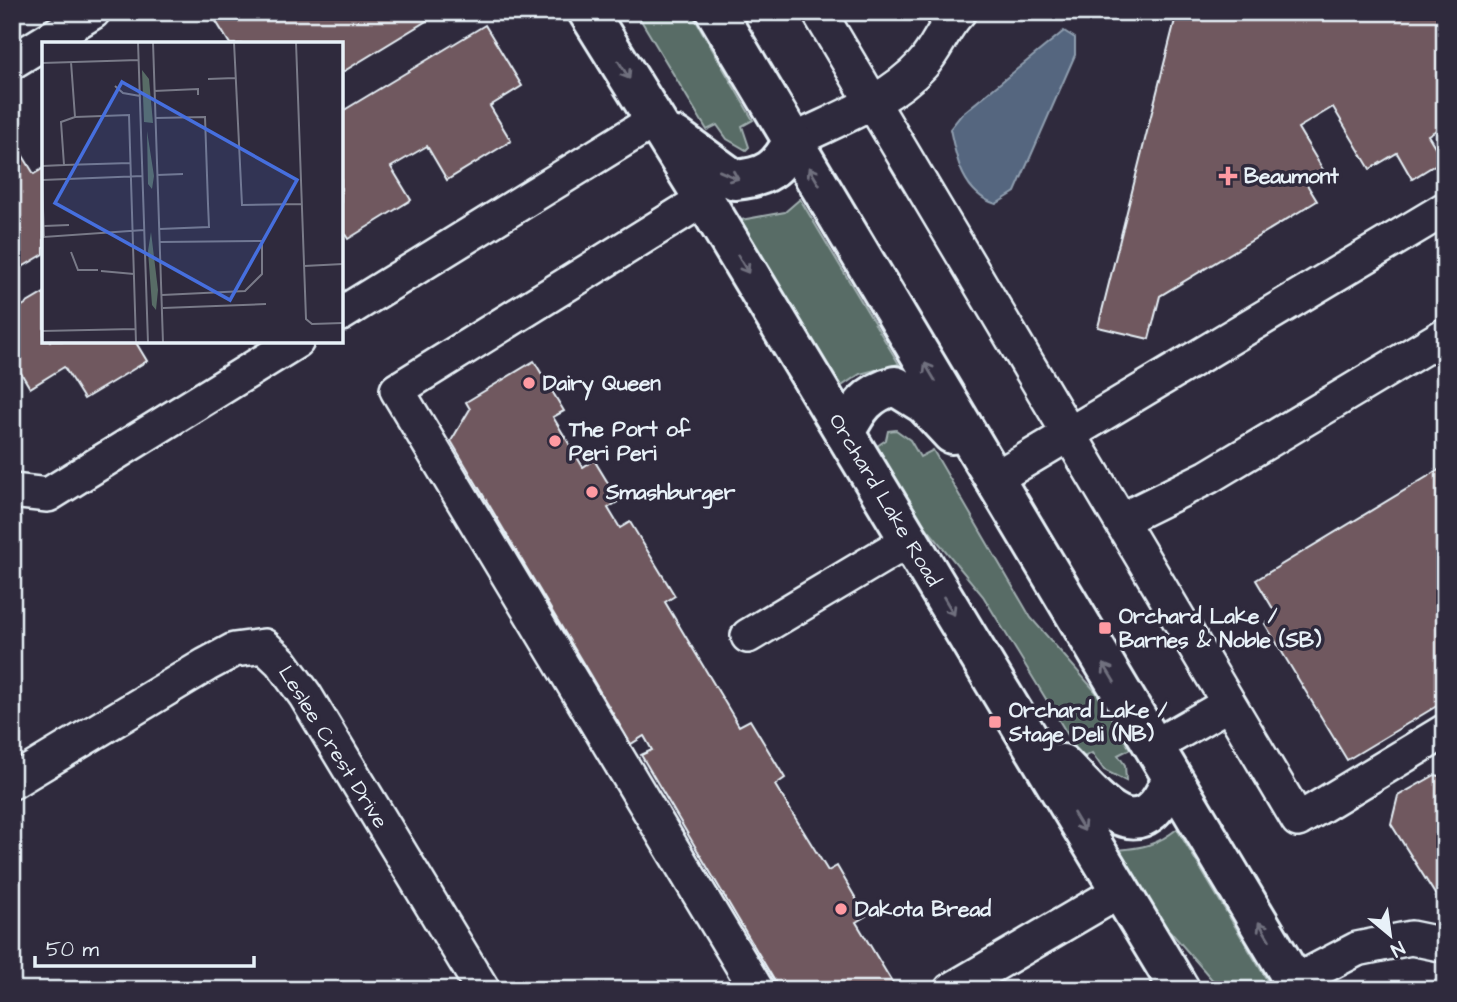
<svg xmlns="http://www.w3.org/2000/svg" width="1457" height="1002" viewBox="0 0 1457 1002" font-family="'Architects Daughter',sans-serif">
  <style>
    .green { fill: #586c66; stroke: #a0aeaf; stroke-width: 2 }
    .water { fill: #54667f; stroke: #8f9eaf; stroke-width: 2 }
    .building { fill: #6f595e; stroke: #e8f1f8; stroke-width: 2 }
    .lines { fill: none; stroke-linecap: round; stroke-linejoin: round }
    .minor-casing { stroke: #e8f1f8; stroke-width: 38 }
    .major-casing { stroke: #e8f1f8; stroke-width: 44 }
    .minor { stroke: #2f2a3d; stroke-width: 33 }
    .major { stroke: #2f2a3d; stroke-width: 38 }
    .oneway { stroke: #70707e }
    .poi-dot { fill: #ff9aa2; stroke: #2f2a3d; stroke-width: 2.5 }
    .labels { text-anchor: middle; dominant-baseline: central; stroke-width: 7; stroke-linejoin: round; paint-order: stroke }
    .poi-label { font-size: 21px; font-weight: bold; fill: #e8f1f8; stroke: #2f2a3d; text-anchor: start }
    .street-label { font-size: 21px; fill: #e8f1f8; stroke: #2f2a3d }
    .inset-road { fill: none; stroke: #797a88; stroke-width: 2 }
    .view { fill: #466fde; fill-opacity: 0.15; stroke: #466fde; stroke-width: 3.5 }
    .inset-edge { fill: none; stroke: #e8f1f8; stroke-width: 3.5 }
  </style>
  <rect width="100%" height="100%" fill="#2f2a3d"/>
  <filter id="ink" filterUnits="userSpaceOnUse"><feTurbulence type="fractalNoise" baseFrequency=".0143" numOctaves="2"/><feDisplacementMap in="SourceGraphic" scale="14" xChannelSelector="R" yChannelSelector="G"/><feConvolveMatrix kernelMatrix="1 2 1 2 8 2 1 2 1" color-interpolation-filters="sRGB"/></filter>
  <g filter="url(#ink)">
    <g class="green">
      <path d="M636,12H689L695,19L753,120L742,126L749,147L746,150L727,139L717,125L707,130Z"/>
      <path d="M800,199L899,364L860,374L840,387L741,220L785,212Z"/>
      <path d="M896,430L910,440L920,457L933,450L1031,618L1096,692L1130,749L1118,755L1125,765L1126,781L1104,770L1092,753L1082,758L983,596L920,520L877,446L886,440L888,431Z"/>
      <path d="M1177,829L1273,990H1221L1155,914L1117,850C1142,848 1157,845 1177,829Z"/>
    </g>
    <path class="water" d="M1064,31L1075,38V55L1015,192L996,204C963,194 956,158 950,129L962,114Z"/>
    <g class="building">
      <path d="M224,12L299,14L441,12L341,73V44H230L214,18Z"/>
      <path d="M1177,12H1445V125L1428,135L1443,160L1412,179L1397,153L1370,169L1333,107L1298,128L1325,173L1306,183L1317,201L1160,296L1149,339L1098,327Z"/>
      <path d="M485,25L522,86L490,106L511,141L447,180L427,146L391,167L411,200L348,239L341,228V112Z"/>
      <path d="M14,141L34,174L44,168V254L12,273Z"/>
      <path d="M44,293V341H135L147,361L84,399L64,367L30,388L12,358V312Z"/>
      <path d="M534,361L564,411L553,417L583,467L594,460L619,501L608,508L620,528L630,522L675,596L665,602L739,726L750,720L785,778L775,785L828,871L837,866L866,916L856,922L897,990H780L641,755L652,750L644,736L631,744L451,441L470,409L466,402Z"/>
      <path d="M1445,466V701L1347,760L1265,624L1278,617L1256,580Z"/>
      <path d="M1435,775L1445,777V896L1435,894L1391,824L1398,796Z"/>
    </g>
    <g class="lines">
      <g class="minor-casing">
        <g id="minor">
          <path d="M819,12L1298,820L1445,731"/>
          <path d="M12,62L93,12"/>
          <path d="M793,141C837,119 889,101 922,65C937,49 943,28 959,12"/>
          <path d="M704,199L397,390L757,990"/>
          <path d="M341,314L655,120"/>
          <path d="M994,479L1445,209"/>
          <path d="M12,491L48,495L297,341"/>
          <path d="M1121,520L1208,477L1445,335"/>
          <path d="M748,636L909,540"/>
          <path d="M1153,747L1228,704"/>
          <path d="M12,782L206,665L234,650L264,646L281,662L305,695L483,990"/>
          <path d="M1294,982L1357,949L1411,938L1445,945"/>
          <path d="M951,990L1120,891"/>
        </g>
      </g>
      <g class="major-casing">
        <g id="major">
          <path d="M588,12L704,199L1180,990"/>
          <path d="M716,12L1299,990"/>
          <path d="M676,137L735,180C767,177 778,169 793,141"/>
          <path d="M845,433C858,408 867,393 895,386L924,404L952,434"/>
          <path d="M1062,764C1099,801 1139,858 1172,778"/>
        </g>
      </g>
      <use href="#minor" class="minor"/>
      <use href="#major" class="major"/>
    </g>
    <defs><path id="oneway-shaft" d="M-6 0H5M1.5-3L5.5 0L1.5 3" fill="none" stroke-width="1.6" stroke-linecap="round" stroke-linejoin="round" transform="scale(1.75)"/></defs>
    <g class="oneway">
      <use href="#oneway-shaft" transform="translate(624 70) rotate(58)"/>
      <use href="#oneway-shaft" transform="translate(729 175) rotate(23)"/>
      <use href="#oneway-shaft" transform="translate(814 176) rotate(-121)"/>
      <use href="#oneway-shaft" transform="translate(743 264) rotate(59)"/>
      <use href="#oneway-shaft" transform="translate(930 372) rotate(-121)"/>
      <use href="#oneway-shaft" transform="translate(949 606) rotate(59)"/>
      <use href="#oneway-shaft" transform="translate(1109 673) rotate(-121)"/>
      <use href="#oneway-shaft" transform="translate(1079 822) rotate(59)"/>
      <use href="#oneway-shaft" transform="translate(1264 931) rotate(-121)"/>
    </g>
  </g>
  <g class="poi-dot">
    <path d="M1224.5 165.5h7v7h7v7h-7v7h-7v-7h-7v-7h7z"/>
    <circle cx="529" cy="383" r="7"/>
    <circle cx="555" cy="441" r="7"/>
    <circle cx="592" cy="492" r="7"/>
    <rect x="1098" y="621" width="14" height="14" rx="3.5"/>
    <rect x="988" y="715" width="14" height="14" rx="3.5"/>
    <circle cx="841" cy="909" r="7"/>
  </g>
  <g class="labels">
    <g class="poi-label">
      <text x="1244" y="176">Beaumont</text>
      <text x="543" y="383">Dairy Queen</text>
      <text x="569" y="429">The Port of<tspan x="569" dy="24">Peri Peri</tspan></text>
      <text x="606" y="492">Smashburger</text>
      <text x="1119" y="616">Orchard Lake /<tspan x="1119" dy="24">Barnes &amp; Noble (SB)</tspan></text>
      <text x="1009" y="710">Orchard Lake /<tspan x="1009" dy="24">Stage Deli (NB)</tspan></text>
      <text x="855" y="909">Dakota Bread</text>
    </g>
    <g class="street-label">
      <text transform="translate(885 500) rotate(59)">Orchard Lake Road</text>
      <text transform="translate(333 747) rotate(58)">Leslee Crest Drive</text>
    </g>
  </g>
  <g transform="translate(42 42)">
    <rect width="301" height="301" fill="#2f2a3d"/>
    <path d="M100,28L107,37L111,81L102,80ZM105,89L112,134L110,147L106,142ZM109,190L116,248L114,268L110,263L106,209Z" fill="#586c66"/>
    <path class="inset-road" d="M96,0L106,301M111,0L121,301M192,0L200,163L259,162M254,0L264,277L270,282L301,281M0,21L97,18M166,37L193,36M73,44L81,51L98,54M112,49L156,47V53M33,75L87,73L94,301M113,76L163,75L166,162L167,185L117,187M22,123L88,121M0,124L22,123L19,80L33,75L29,20M115,133L141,132M0,138L2,195L102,188M0,138L101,134M2,184L27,183M118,200L220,199V232L203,249L120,253M29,210L36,228H56M262,224L301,222M59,229L92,232M121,266L224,262M0,289L93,287"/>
    <path class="view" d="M80,40L255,138L188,258L13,161Z"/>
    <rect width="301" height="301" class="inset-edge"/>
  </g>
  <rect width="1457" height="1002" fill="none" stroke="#2f2a3d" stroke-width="42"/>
  <rect x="21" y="21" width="1415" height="960" fill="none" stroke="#e8f1f8" stroke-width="2.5" filter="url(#ink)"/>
  <g transform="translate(1390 935) rotate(151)" stroke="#2f2a3d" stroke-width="5" paint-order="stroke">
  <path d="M0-5L12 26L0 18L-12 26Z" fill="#e8f1f8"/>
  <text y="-10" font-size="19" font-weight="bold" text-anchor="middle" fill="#e8f1f8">N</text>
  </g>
  <path d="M35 956v10h219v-10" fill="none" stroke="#e8f1f8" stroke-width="3.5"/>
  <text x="46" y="956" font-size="21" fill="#e8f1f8" stroke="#2f2a3d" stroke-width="5" paint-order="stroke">50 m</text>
</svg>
